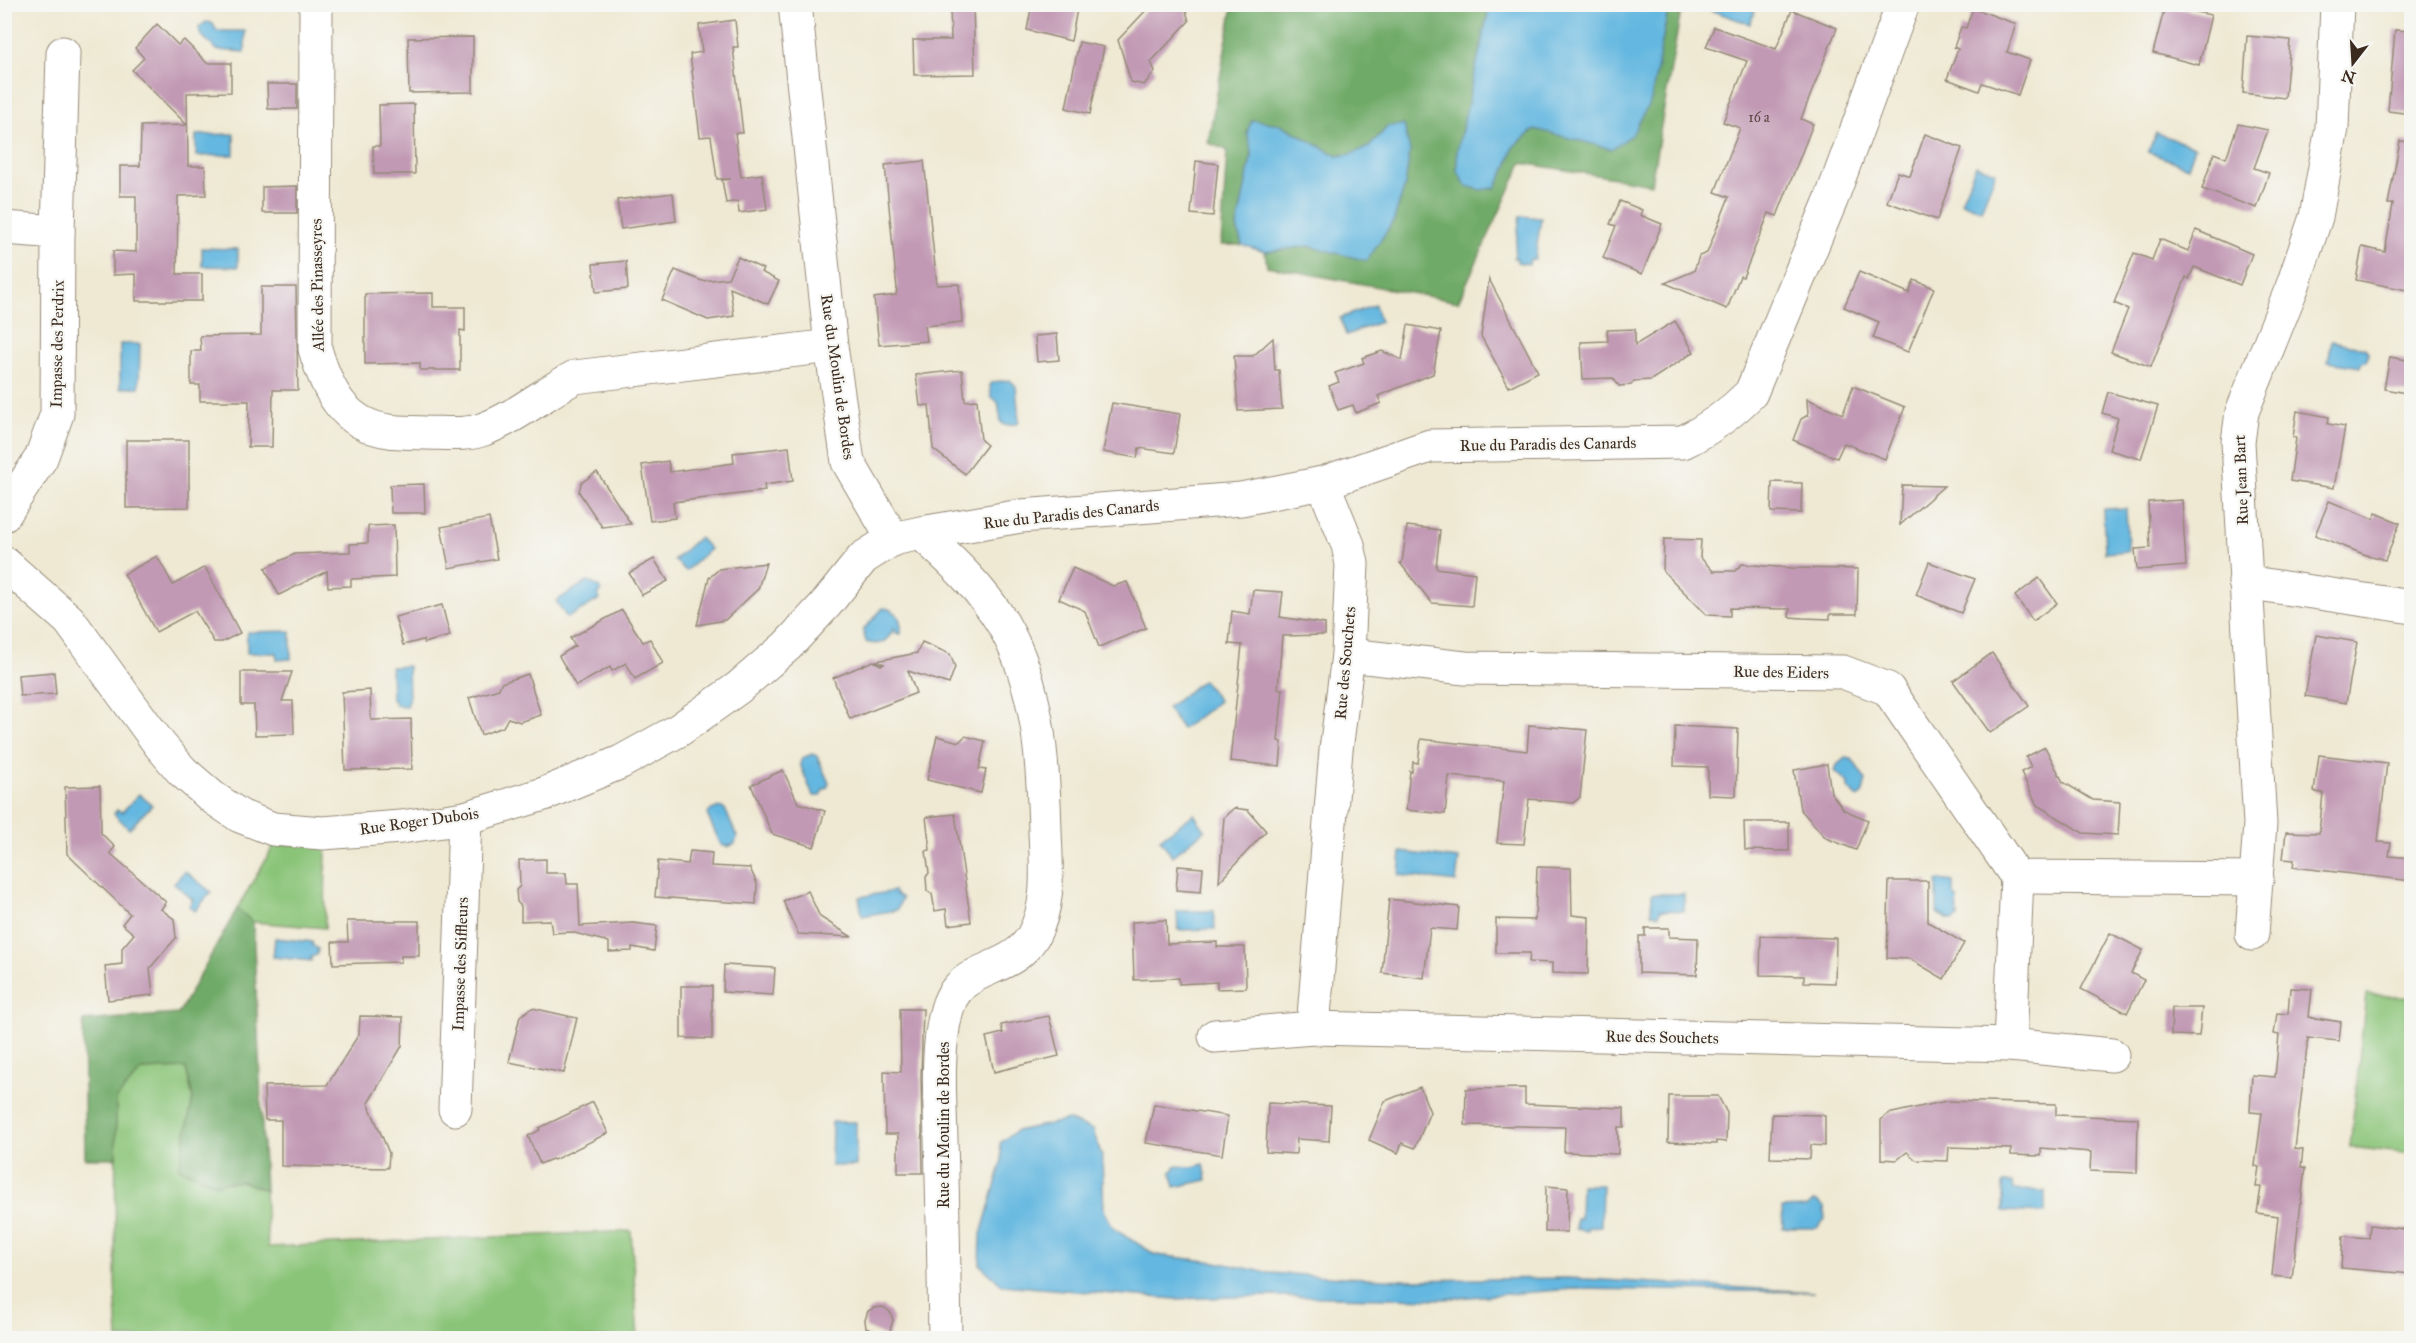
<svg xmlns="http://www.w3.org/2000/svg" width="2416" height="1343" viewBox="0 0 2416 1343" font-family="'IM FELL Great Primer',serif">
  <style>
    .green { fill: #8ac478; stroke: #62774b; stroke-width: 1.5 }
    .forest { fill: #6faa68; stroke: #556a43; stroke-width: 1.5 }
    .water { fill: #64b7e0; stroke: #50707f; stroke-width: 1.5 }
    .building { fill: #c199b4 }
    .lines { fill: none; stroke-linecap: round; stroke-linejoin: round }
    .minor-casing { stroke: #958a78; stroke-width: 35 }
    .minor { stroke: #fff; stroke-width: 33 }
    .labels { text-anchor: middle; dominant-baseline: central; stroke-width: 4.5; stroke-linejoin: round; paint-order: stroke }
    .number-label { font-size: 14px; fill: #5c4644 }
    .street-label { font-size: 16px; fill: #3b2a1e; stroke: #f6f6f2 }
  </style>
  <rect width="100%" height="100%" fill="#f6f6f2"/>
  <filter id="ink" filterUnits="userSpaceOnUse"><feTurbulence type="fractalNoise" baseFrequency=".0167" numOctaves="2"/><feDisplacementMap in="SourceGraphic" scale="12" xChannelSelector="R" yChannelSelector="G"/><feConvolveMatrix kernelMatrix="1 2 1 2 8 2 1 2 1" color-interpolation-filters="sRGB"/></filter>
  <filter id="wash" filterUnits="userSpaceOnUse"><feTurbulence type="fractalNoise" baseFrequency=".008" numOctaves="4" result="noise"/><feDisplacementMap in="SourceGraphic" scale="24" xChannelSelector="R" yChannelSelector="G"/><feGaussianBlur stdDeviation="1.35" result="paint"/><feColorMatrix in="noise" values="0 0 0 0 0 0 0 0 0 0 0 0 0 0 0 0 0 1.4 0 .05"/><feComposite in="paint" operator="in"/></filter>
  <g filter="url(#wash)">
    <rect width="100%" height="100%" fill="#efe9d3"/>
    <g class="green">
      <path d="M326,842L325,928L253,922L237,909L274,845Z"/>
      <path d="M2366,994L2411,998V1154L2350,1147Z"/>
      <path d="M186,1068L193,1098L179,1168L216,1184L241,1181L265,1190L268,1247L631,1231L638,1338H118L115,1284L116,1098L142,1070Z"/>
    </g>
    <g class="forest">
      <path d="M1233,5H1490L1457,151V170L1506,169L1514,146L1535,129L1569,136L1651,100L1669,5H1682L1651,184L1522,163L1458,302L1267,266L1265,252L1309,246L1367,260L1394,220L1405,185L1410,151L1388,126L1369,147L1351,155L1337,156L1280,124L1247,132L1252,153L1237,227L1242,245H1221L1227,150L1208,143Z"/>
      <path d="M237,909L253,922L265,1190L241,1181L216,1184L179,1168L193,1098L186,1068L142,1070L116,1099V1158H85L83,1021L178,1014Z"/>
    </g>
    <g class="water">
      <path d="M1490,5H1669L1651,100L1632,135L1611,149L1535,129L1514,146L1506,169L1495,188L1481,190L1466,186L1457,170V151Z"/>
      <path d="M1712,5V4L1757,5L1750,24L1710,10Z"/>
      <path d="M206,22L212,23L217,31H245V52L217,50L200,34L199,27Z"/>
      <path d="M1252,120L1280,124L1337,156L1351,154L1369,147L1388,126L1404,125L1410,151L1405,185L1394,220L1367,261L1309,246L1265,252L1242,245L1237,227L1252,153L1247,132Z"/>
      <path d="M2156,133L2195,147L2188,167L2148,152Z"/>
      <path d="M234,134V155L196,156V135Z"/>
      <path d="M1976,165L1996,172L1981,210L1961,202Z"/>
      <path d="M1520,216L1541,218L1535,260L1530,259L1529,264L1517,262V258H1514Z"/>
      <path d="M202,248L238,249V267L202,266Z"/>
      <path d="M1375,305L1380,322L1346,335L1340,318Z"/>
      <path d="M2332,341L2365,348L2368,353L2367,360L2361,363L2360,367L2328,362Z"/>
      <path d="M120,344H140L139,387L120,388Z"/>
      <path d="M1010,380L1016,386L1019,421L1016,424L1004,425L1001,422L998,402L991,397L990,385L993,382Z"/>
      <path d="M2126,508L2128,551L2105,553L2103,509Z"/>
      <path d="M699,537L710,549L686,571L674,560Z"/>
      <path d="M588,581L599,587L601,592L598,595L600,599L567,618L556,601Z"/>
      <path d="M883,608C898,609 902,620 901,634L896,633L894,628C888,641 881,647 866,642L863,630Z"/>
      <path d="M291,631V659L277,660V653H247V632Z"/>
      <path d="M408,666L409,700L407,701V706L395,705V701L392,700L391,667Z"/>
      <path d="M1203,680L1219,701L1182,729L1167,708Z"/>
      <path d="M812,754L817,756L829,783L827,788L822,791L821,796H813L800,764L802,758Z"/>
      <path d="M1845,758L1852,759L1866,780L1863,792L1858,798L1848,788V783L1835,771L1837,765Z"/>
      <path d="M139,794L152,805L129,829L114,814L117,810L122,812Z"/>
      <path d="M719,807L725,809L737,837L735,844L727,847L721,845L708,817L709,811Z"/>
      <path d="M1194,814L1205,830L1172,856L1160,839Z"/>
      <path d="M1401,852L1459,859L1456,882L1399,875Z"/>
      <path d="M185,871L211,892L195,911L189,906L193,900L174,883Z"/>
      <path d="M1939,880L1953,882V894L1957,898L1958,917L1954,920L1947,919L1937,913V882Z"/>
      <path d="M894,891L895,894L902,898L897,910L862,916L859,897Z"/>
      <path d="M1652,894H1684V911L1660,910L1659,915L1651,914Z"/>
      <path d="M1177,911H1214L1215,929L1178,930Z"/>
      <path d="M275,938L313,942L312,945L318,949L317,955L311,957V961L273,957Z"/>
      <path d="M1068,1120L1093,1130L1102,1157L1104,1210L1114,1229L1156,1255L1216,1262L1269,1273L1404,1280L1568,1278L1814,1292L1573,1289L1444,1299L1268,1296L1175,1299L1002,1285L980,1265L981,1234L1002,1162L1000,1143L1016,1131Z"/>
      <path d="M832,1122H856V1166H831Z"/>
      <path d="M1204,1164L1207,1180L1175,1187L1171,1171L1174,1170L1175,1166L1192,1167Z"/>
      <path d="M2003,1183H2012L2013,1190L2045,1191V1213L2003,1211Z"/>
      <path d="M1581,1185H1602L1601,1226L1588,1227V1231L1576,1229V1218H1580Z"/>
      <path d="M1813,1201H1817L1824,1207L1825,1219L1817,1228H1783L1782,1208L1807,1207Z"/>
    </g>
    <g id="blocks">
      <g class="building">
        <path d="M950,4H973L975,74L914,75L913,40H951Z"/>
        <path d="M1032,4H1078L1071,41L1027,30Z"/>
        <path d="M1152,4H1184L1189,21L1151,62L1155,71L1144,85L1131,82L1118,40Z"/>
        <path d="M2165,6L2211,15L2199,65L2153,53Z"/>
        <path d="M1973,8L2016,24L2007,52L2030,60L2018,95L1982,83L1979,91L1947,79L1958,49L1954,47L1961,27L1966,28Z"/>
        <path d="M1792,10L1837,28L1801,119L1813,124L1777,216L1769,213L1743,277L1740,276L1727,309L1665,283L1694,271L1699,256L1707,253L1729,197L1715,192L1740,128L1723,122L1747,61L1706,47L1714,27L1776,49Z"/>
        <path d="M735,20L738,47H733L743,133H735L741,177L762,174L767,209L739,213L738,201L726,203L722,180L731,179H717L711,136L700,137L690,54L702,52L699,25Z"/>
        <path d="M157,24L178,45L184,40L207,63H231V92L187,93L188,166H205L206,195L178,196L177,274H202V301H136V274L113,275V251L136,252V196H120V166H140L141,126L187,125L132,70L144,58L135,48Z"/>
        <path d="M2395,30L2412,31V114L2388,111Z"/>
        <path d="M2247,36L2290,40L2285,98L2243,93Z"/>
        <path d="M473,37V92L409,93L408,38Z"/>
        <path d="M1079,42L1104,47L1090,114L1066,108Z"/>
        <path d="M267,84H297V109H268Z"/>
        <path d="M414,104L415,174H374L373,146H380L379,105Z"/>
        <path d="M2238,124L2268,130L2254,168L2269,173L2257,208L2202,189L2214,153L2226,158Z"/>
        <path d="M1925,134L1962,148L1937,220L1887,202L1898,172L1910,176Z"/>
        <path d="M2400,141L2412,142V291L2356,280L2362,247L2385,252L2393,204H2388Z"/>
        <path d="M924,161L937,285L959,284L962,322L925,326L927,341L879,345L874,298L896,295L897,289L885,165Z"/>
        <path d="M1196,161L1218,164L1213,216L1191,214Z"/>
        <path d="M297,186V213H262V187Z"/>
        <path d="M673,193L676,221L621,229L617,200Z"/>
        <path d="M1620,201L1642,210L1640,215L1662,224L1642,274L1603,258L1616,226L1610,224Z"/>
        <path d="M2196,230L2252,254L2240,285L2194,267L2189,279L2186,277L2151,367L2111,352L2128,309L2114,303L2134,253L2152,260L2160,239L2188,251Z"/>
        <path d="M738,257L763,269L761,272L779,281L768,304L730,288L734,316L708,320L662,300L675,270L702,281L728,278Z"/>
        <path d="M626,261L628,289L596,292L593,264Z"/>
        <path d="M1859,272L1909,293L1914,280L1934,288L1908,352L1873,338L1879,322L1844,307Z"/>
        <path d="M1489,279L1538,372L1509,387L1481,336Z"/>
        <path d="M261,287H296L298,390H273L272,447H248L249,401H200V385H191V351H201L200,336L261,335Z"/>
        <path d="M433,293V307H465V331L460,330V370H420V363L365,364V294Z"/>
        <path d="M1675,321L1694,352L1651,380L1634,381L1631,385L1619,386L1613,378L1583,379L1581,342L1608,341L1607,330L1635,329V345Z"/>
        <path d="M1408,325L1441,331L1433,374L1378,396L1381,403L1356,413L1353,405L1338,410L1329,386L1339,382L1335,373L1364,363L1362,358L1382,351L1402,360Z"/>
        <path d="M1057,334L1059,360L1037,362L1035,336Z"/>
        <path d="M1273,338L1275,370H1279L1282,409L1238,411L1234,356H1253Z"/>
        <path d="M2390,357L2412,361V394L2384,389Z"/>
        <path d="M962,370L965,401L977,400L981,440L987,445L965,474L933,449L929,405L920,406L916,375Z"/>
        <path d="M1853,386L1905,407L1885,459L1844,443L1837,458L1793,440L1801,419L1808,415L1807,399L1843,414Z"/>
        <path d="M2108,392L2158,406L2141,459L2109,450L2118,418L2102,413Z"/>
        <path d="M1112,403L1180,414L1174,453L1139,448L1137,458L1103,452Z"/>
        <path d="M2297,411L2329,417L2328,424L2345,427L2334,488L2290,481L2296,438L2293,437Z"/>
        <path d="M126,440H189V507L126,508Z"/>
        <path d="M789,447L793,481L764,485L765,491L673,502L675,518L650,521L642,465L668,461L670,472L734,463L733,453Z"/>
        <path d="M597,472L631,524L602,527L579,492L581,483Z"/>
        <path d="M1772,482L1802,483L1801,513L1771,512Z"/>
        <path d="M424,484L425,513H391L390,485Z"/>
        <path d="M1902,485L1944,486L1900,525Z"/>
        <path d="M2182,500L2186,566L2137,570L2135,549L2150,548L2148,502Z"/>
        <path d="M2329,501L2373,519L2376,513L2400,523L2385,560L2372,556L2371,557L2315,535Z"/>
        <path d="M489,518L497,559L449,568L441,527Z"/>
        <path d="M394,525L395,577L351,579V586L328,587L327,571L279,595L265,568L295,554L350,552V544L368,543V526Z"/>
        <path d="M1407,526L1440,530L1436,568L1475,573L1472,606L1432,603L1400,563H1402Z"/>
        <path d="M1664,539L1701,540L1700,557L1713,571H1735L1742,564L1791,568L1858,569L1857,614H1830V619L1803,618L1789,617L1790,609L1730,608V616L1707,615L1663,571Z"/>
        <path d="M157,556L173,585L205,567L240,633L222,642H214L195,611L156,632L124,574Z"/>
        <path d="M654,559L668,581L642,595L629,573Z"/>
        <path d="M1929,562L1975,579L1961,613L1916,595Z"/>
        <path d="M766,563L758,589L725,620L697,625L709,578L719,569Z"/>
        <path d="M1073,568L1113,586L1127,582L1146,628L1099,647L1085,611L1059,599Z"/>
        <path d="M2039,578L2057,603L2033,621L2015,596Z"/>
        <path d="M1253,590L1283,592L1280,617L1325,624V635L1282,636L1278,689H1283L1278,741L1282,742L1280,766L1230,761L1242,645L1229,644L1232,611L1250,614Z"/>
        <path d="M442,605L450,636L424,643L423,640L403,645L395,617Z"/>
        <path d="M622,610L643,642L650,639L663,663L635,679L626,663L612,671L610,667L576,686L559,656L575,646L570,638Z"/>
        <path d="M2316,635L2357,642L2346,703L2305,696Z"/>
        <path d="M922,642L950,654L955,667L949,684L908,671L916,693L850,719L833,678L873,661L881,665L884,664L876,661L917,653Z"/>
        <path d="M1992,653L2029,706L1990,733L1953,681Z"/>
        <path d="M54,672L56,694L20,696L18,675Z"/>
        <path d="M241,672H292L282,701H293L294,734L255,735L254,705H241Z"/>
        <path d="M528,674L541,715L520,722L508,718L503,727L481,735L469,698L499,689L501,683Z"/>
        <path d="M370,690L371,720L411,719L412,769L345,770L342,692Z"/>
        <path d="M1529,725L1587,730L1580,797L1573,803L1529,799L1524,844L1497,843L1504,781L1449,776L1445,814L1406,810L1410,771L1412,772L1413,762L1418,763L1421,739L1527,751Z"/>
        <path d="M1675,726L1738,729L1736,796L1708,795V767L1674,766Z"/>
        <path d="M937,736L959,742L965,736L985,741L979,769L986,770L981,793L927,780Z"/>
        <path d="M2045,747L2063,782L2093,800L2120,802L2118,835L2083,833L2037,805L2021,772L2031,767L2026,757Z"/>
        <path d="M2319,755L2387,763L2378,842L2391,843L2389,856L2412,858V881L2293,867L2294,860L2283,859L2286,832L2319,833L2323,793L2314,792Z"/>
        <path d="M1827,764L1831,793L1844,810L1868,820L1856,850L1826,838L1800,809L1794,770Z"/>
        <path d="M783,770L798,803L825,811L814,847L772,834L751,785Z"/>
        <path d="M100,786L101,833L115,847L110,853L166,902L161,909L174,919L176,938L150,968L153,995L108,1000L105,966L122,964V948L134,934L122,924L130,914L67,854L65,787Z"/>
        <path d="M1234,808L1248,810L1266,831L1219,882L1224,817Z"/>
        <path d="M955,814L971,922L948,925L946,909L935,911L932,894L927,891L926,877L929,873L926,851L930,850L926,817Z"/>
        <path d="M1744,822H1789V851L1745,850Z"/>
        <path d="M690,851L712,853L711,866L750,868L757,884L756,904L655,897L658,861L688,864Z"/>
        <path d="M546,859V873H566L567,884H578L580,926L633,923L657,926L654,951L632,947V951L609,952V942L571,932L552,933L550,920L521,921V906L517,902L516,890L520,886L519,860Z"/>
        <path d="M1178,866L1203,868L1201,892L1176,890Z"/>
        <path d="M1537,867L1571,868L1572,915L1589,917L1588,974L1552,973V963L1529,962L1530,953H1496V919L1535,920Z"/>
        <path d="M1889,881H1928V922L1964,943L1944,979L1910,959L1887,958Z"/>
        <path d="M808,891L820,917L852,937L798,934L783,901Z"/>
        <path d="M1389,899L1459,907L1457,930L1430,928L1424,978L1382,973Z"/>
        <path d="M1166,920L1167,944L1217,942V947H1245L1246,988L1217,989V982L1179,984V978L1134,980L1132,922Z"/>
        <path d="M347,921H419V956H401V962L333,964L332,942H348Z"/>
        <path d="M1645,928H1669V937L1698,938L1697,975L1639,973V936H1645Z"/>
        <path d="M2110,933L2143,950L2131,973L2144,980L2127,1013L2081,989Z"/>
        <path d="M1761,936L1836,938L1835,983L1804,982V976L1760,975Z"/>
        <path d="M724,965L775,968L773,995L723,992Z"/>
        <path d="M681,986H712V1039L681,1038Z"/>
        <path d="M2290,988L2312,989L2309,1017L2341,1022L2339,1041L2308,1038L2295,1149L2303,1150L2301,1168H2305L2292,1278L2272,1276L2278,1216L2257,1213L2261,1187H2256L2259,1167L2255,1166L2262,1113L2250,1112L2252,1075L2275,1077L2279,1035L2274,1034L2277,1013L2288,1014Z"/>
        <path d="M532,1008L577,1018L564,1073L509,1062L520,1016Z"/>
        <path d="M2172,1008H2202L2199,1036L2171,1035Z"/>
        <path d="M900,1009H923L921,1076L923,1173H898V1134H885L884,1071L901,1072Z"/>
        <path d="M360,1016L403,1017L402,1046L368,1103L389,1153L388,1168L281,1166V1120H265L264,1086L327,1085L359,1034Z"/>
        <path d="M1049,1016L1059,1056L994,1072L986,1037L1003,1033L1001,1025Z"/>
        <path d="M1420,1087L1430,1112L1415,1148L1402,1143L1398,1153L1369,1140L1385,1101Z"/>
        <path d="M1525,1088V1104L1624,1108V1127H1618V1154L1564,1152L1565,1127L1465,1125L1466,1089Z"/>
        <path d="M1669,1096H1718L1727,1113L1726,1142L1716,1141V1144L1668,1142Z"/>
        <path d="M1946,1101L2056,1104V1115L2138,1118L2137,1173L2090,1171L2091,1152L2041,1148V1156L2011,1155V1149L1949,1147L1948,1161L1916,1160L1907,1152L1897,1160L1881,1159V1120L1888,1114Z"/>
        <path d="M593,1102L608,1133L554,1160L552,1159L540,1164L528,1136L540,1130L539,1128Z"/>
        <path d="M1268,1103L1331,1106L1329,1141L1297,1139L1296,1154L1266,1152Z"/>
        <path d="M1154,1104L1228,1116L1222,1155L1146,1143Z"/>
        <path d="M1772,1114L1825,1115V1146L1811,1145L1810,1159L1770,1158Z"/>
        <path d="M1546,1186L1568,1188L1567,1232H1545Z"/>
        <path d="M2370,1225L2412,1230V1274L2341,1268L2343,1236L2369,1238Z"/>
        <path d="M883,1307L890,1312L893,1320L888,1338L866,1328L865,1320L868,1311L874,1308Z"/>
      </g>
    </g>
  </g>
  <g filter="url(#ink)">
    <use href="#blocks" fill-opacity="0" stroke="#958a78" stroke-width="1.5"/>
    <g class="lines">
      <g class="minor-casing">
        <g id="minor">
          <path d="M316,4L315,349C327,389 343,425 389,431C401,433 414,432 426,433C445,433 466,436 484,429C517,417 544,393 575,377L831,346"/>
          <path d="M795,4L831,346L848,462L893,539L921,533C951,560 982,589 1003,624C1039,686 1043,760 1045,830C1046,866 1051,903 1033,936C1009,977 958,961 946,1013C936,1054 940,1098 941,1139C943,1206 944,1272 945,1338"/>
          <path d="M4,228L58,232"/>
          <path d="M4,515L41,458L57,414L58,232L63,53"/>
          <path d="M921,533L1021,516L1241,499L1323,483L1430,446L1683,442C1710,429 1730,414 1751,393L1831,200L1903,4"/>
          <path d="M4,563L69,620L160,745L182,771L212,797L240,816L273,829L323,833L401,827L465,818L544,794L621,762L679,730L738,688L787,646L827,603L863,558L893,539"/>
          <path d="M2245,582L2412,607"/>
          <path d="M1348,655L1465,668L1843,672L1888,689L2017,877L2257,879"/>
          <path d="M2252,934L2260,824L2238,442L2242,412L2293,285L2316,217L2332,128L2337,4"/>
          <path d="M1313,1028L1336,750L1348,655L1352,564L1348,545L1323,483"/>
          <path d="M1215,1036L1313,1028L2010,1045L2112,1055"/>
          <path d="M2010,1045L2017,877"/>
          <path d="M455,1109L465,818"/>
        </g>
      </g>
      <use href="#minor" class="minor"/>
    </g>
  </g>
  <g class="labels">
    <g class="number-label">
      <text x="1759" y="117">16 a</text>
    </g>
    <g class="street-label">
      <text transform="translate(317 285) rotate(-91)">Allée des Pinasseyres</text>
      <text transform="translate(57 344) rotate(-89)">Impasse des Perdrix</text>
      <text transform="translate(838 377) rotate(82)">Rue du Moulin de Bordes</text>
      <text transform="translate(1548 444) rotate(-1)">Rue du Paradis des Canards</text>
      <text transform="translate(2241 480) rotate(-92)">Rue Jean Bart</text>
      <text transform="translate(1071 514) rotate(-6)">Rue du Paradis des Canards</text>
      <text transform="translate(1345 663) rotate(-85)">Rue des Souchets</text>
      <text transform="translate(1781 672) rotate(1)">Rue des Eiders</text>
      <text transform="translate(419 821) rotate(-8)">Rue Roger Dubois</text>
      <text transform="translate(460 964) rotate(-88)">Impasse des Siffleurs</text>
      <text transform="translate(1662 1037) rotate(1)">Rue des Souchets</text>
      <text transform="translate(943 1125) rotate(-90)">Rue du Moulin de Bordes</text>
    </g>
  </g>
  <rect width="2416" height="1343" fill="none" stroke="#f6f6f2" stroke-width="24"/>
  <g transform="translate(2353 63) rotate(197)" stroke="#f6f6f2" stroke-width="4.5" paint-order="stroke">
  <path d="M0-4.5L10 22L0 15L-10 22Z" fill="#3b2a1e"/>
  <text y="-9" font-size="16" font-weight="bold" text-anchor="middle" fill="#3b2a1e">N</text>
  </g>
</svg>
